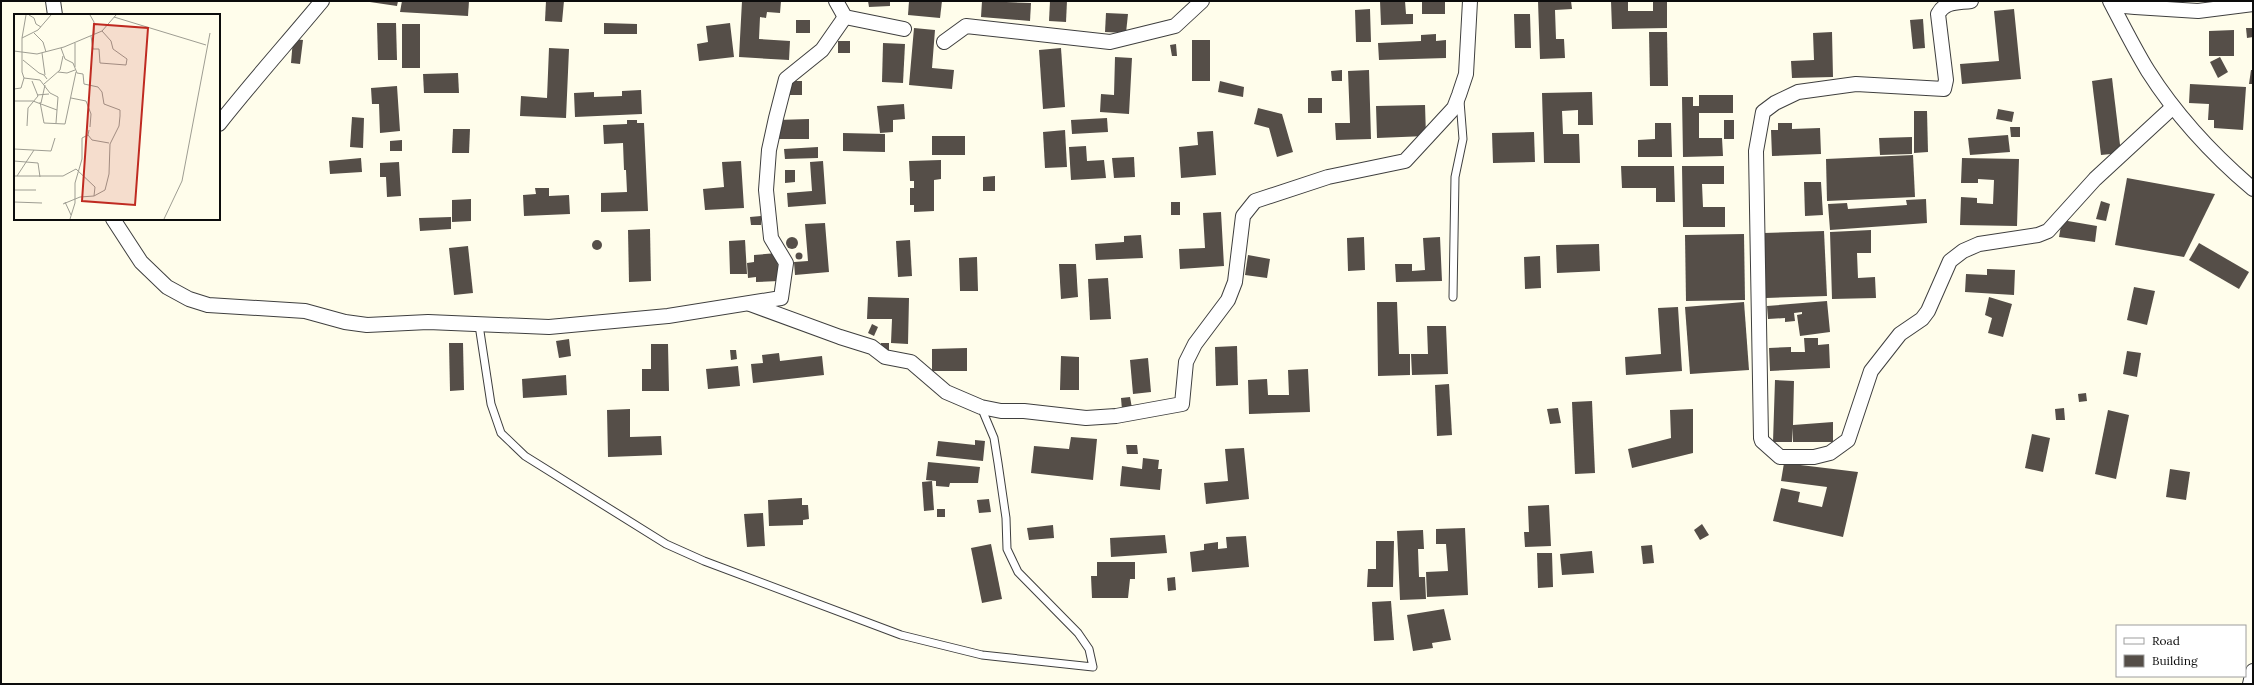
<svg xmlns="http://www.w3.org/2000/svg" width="2254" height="685" viewBox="0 0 2254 685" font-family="Lora,serif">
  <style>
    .building { fill: #554e48 }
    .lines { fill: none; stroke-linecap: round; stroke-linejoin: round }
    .lane-casing { stroke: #3f3f3f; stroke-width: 9 }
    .street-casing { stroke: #3f3f3f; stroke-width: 16 }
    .lane { stroke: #fff; stroke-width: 7 }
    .street { stroke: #fff; stroke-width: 14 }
    .inset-road { fill: none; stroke: #9e9d92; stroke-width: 1 }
    .view { fill: #bf2a21; fill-opacity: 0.15; stroke: #bf2a21; stroke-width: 2 }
    .inset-edge { fill: none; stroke: #0c0c0c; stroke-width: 2 }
  </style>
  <rect width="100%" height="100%" fill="#fffdeb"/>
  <g class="building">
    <path d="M363,1H398L397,6Z"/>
    <path d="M402,1H469L468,16L400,12Z"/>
    <path d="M546,1H564L562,22L545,21Z"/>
    <path d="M742,1H781L780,13L767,12L766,18L760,17L759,39L790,41L789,60L739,57Z"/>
    <path d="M868,1H890V6L869,7Z"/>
    <path d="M909,1H942L940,18L908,15Z"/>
    <path d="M982,1L1031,3L1030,21L981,17Z"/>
    <path d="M1050,1H1067L1066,22L1049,21Z"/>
    <path d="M1380,1H1405L1406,14H1413V24L1381,25Z"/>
    <rect x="1422" y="1" width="23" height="13"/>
    <path d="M1538,1H1571L1572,9L1555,10L1556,39H1564L1565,58L1540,59Z"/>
    <path d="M1611,1H1628V11H1653V1H1667V28L1612,29Z"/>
    <path d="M1370,9L1371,42H1356L1355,10Z"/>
    <path d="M2014,9L2021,79L1962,84L1960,64L1999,61L1994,11Z"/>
    <path d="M1106,13L1128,14L1126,33L1105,32Z"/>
    <path d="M1514,14H1530L1531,48H1515Z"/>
    <path d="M1923,19L1925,48L1913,49L1910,20Z"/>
    <rect x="796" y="20" width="14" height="13"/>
    <path d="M377,23H396L397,60H378Z"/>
    <path d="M604,23L637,24V34H604Z"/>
    <path d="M730,23L734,57L699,61L697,44L708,42L706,26Z"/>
    <rect x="402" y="24" width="18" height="44"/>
    <path d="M914,28L935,30L932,68L954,70L952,89L909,85Z"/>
    <path d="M2246,28H2253V37L2247,38Z"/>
    <path d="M2234,30V56H2209V31Z"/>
    <path d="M1649,32H1667L1668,86H1650Z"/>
    <path d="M1832,32L1833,77L1792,78L1791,61L1814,60L1813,33Z"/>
    <path d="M1436,34V41L1446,40V58L1379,60L1378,43L1421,41V35Z"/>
    <path d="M293,39L303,40L300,64L291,63Z"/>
    <rect x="1192" y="40" width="18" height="41"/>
    <rect x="838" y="41" width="12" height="12"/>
    <path d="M883,43L905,44L903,83L882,82Z"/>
    <path d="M1176,44L1177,56H1172L1170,45Z"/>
    <path d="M549,48L569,49L566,118L520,116L521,96L547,98Z"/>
    <path d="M1061,48L1065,107L1043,109L1039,50Z"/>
    <path d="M1115,57L1132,58L1129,114L1100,112L1101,94L1114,95Z"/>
    <path d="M2220,57L2228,72L2218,78L2210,62Z"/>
    <path d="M1342,70V81H1332L1331,71Z"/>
    <path d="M1369,70L1371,139L1336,140L1335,123H1350L1348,71Z"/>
    <path d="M2251,70H2253V84H2249Z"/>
    <path d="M458,73L459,93H424L423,74Z"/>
    <path d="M2112,78L2121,153L2101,155L2092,81Z"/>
    <path d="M789,81H802V95H790Z"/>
    <path d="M1220,81L1244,87L1243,97L1218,92Z"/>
    <path d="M2190,84L2246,87L2243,130L2214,128V120H2208L2209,104L2189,103Z"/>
    <path d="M397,86L400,131L380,133L379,104H372L371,88Z"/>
    <path d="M641,90L642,114L575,117L574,93L594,92V97L622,96V91Z"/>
    <path d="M1592,92L1593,125H1578V110L1562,111L1563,134H1579L1580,163H1544L1542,93Z"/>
    <path d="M1699,95H1733V113H1699V138H1722L1723,156L1683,157L1682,97H1693V106H1699Z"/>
    <rect x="1308" y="98" width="14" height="15"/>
    <path d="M904,104L905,119L893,120V132L880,133L877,106Z"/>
    <path d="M1425,105L1426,136L1377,138L1376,106Z"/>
    <path d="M1258,108L1282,114L1293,152L1277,157L1269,128L1254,124Z"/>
    <path d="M1998,109L2014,112L2012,122L1996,119Z"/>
    <path d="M1914,111H1927L1928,152L1914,153Z"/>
    <path d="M352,117L364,118L363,148L350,147Z"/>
    <path d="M1107,118L1108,132L1072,134L1071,120Z"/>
    <path d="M809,119V139H777V120Z"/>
    <path d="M627,120H637V123H644L648,211L601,212V193L627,192L626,170H624L623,143L604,144L603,125L627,124Z"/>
    <rect x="1724" y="120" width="10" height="19"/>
    <path d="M1655,123H1671L1672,157H1638V140L1655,139Z"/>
    <path d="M1778,123H1792V129L1820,128L1821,154L1772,156L1771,130H1778Z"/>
    <path d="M2010,127H2020V137H2011Z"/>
    <path d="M453,129H470L469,153H452Z"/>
    <path d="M1065,130L1067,167L1045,168L1043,132Z"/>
    <path d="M1213,131L1216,175L1181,178L1179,147L1198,145L1197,132Z"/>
    <path d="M1534,132L1535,162L1493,163L1492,133Z"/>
    <path d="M843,133L885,134V152L843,151Z"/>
    <path d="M2008,135L2010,152L1970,155L1968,138Z"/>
    <rect x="932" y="136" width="33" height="19"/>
    <path d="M1912,137V154L1880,155L1879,138Z"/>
    <path d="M402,140V151H390V141Z"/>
    <path d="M1086,146L1087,161L1104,160L1106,178L1071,180L1069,147Z"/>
    <path d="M818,147V158L785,159L784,149Z"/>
    <path d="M1913,155L1915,197L1827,201L1826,159Z"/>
    <path d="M1134,157L1135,177L1114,178L1112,158Z"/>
    <path d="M361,158L362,172L330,174L329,161Z"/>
    <path d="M1962,158L2019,159L2017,226L1960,225L1961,197L1977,198V203L1993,204L1994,180L1978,179V183H1961Z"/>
    <path d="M941,160V179L934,180V211L914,212V205H910V188H914V181H910L909,161Z"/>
    <path d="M741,161L744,208L705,210L703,189L724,187L722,162Z"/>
    <path d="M823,161L826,204L788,207L787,193L812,191L810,162Z"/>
    <path d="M399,162L401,196L387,197L386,177H380V163Z"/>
    <path d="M1621,166H1674L1675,202H1656V188H1622Z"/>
    <path d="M1682,166H1724V184H1702L1703,207H1725V227H1683Z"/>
    <path d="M785,170H795V182L785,183Z"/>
    <path d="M995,176V191H983V177Z"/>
    <path d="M2127,178L2215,194L2184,257L2115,245Z"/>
    <path d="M1804,182H1821L1823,215L1805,216Z"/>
    <path d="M535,188H549V196L569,195L570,214L524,216L523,195L536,194Z"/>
    <path d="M471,199V221L452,222V200Z"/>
    <path d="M1926,199L1927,223L1830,230L1828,204L1847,203L1848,209L1907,205L1906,200Z"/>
    <path d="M2101,201L2110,204L2106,221L2096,219Z"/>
    <rect x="1171" y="202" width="9" height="13"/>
    <path d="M1221,212L1224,266L1180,269L1179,249L1205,248L1203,213Z"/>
    <path d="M761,216V225H751L750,217Z"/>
    <path d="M451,217V229L420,231L419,218Z"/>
    <path d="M2062,220L2097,226L2095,242L2059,237Z"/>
    <path d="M825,223L829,272L795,275L794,262L808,261L805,224Z"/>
    <path d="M650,229L651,281L629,282L628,230Z"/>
    <path d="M1871,230V253H1857L1858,278L1875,277L1876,298L1832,299L1830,232Z"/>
    <path d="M1824,231L1827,296L1766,298L1764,233Z"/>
    <path d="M1744,234L1745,300L1686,301L1685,235Z"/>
    <path d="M1141,235L1143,258L1096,260L1095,244L1124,242V236Z"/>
    <path d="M1364,237L1365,270L1348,271L1347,238Z"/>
    <path d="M1440,237L1442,281L1396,282L1395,264H1412V271L1425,270L1423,238Z"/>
    <circle cx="792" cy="243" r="6"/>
    <path d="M745,240L747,274H730L729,241Z"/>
    <path d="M910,240L912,276L898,277L896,241Z"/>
    <circle cx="597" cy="245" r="5"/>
    <path d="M2199,243L2249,272L2239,289L2189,260Z"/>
    <path d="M1599,244L1600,271L1557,273L1556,245Z"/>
    <path d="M468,246L473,293L454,295L449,248Z"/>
    <circle cx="799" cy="256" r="3.5"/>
    <path d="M777,253L779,281L756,282V277L748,278L747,263L754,262V255Z"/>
    <path d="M1248,255L1270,259L1267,278L1245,275Z"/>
    <path d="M1540,256L1541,288L1525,289L1524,257Z"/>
    <path d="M977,257L978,291H960L959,258Z"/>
    <path d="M1059,264H1076L1078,297L1061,299Z"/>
    <path d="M1987,269L2015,270L2014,295L1965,292L1966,274L1987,275Z"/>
    <path d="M1108,278L1111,319L1090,320L1088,279Z"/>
    <path d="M2134,287L2155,291L2147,325L2127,320Z"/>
    <path d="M868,297L909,298L908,344L891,343L892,319H867Z"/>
    <path d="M1989,297L2012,304L2003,337L1988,333L1992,318L1985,315Z"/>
    <path d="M1827,301L1830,332L1800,336L1797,315L1802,314V312L1794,313L1795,321L1785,322V318L1768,319L1767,306Z"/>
    <path d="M1377,302H1397L1399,354H1410V375L1378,376Z"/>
    <path d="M1744,302L1749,370L1690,374L1685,307Z"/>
    <path d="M1678,307L1682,371L1626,375L1625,357L1661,354L1658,308Z"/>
    <path d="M872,324L878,327L874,336L868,333Z"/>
    <path d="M1427,326H1446L1448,374L1412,375L1411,354H1428Z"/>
    <path d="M1804,338H1818V345L1829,344L1830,368L1770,371L1769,348L1791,347V352H1805Z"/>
    <path d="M569,339L571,356L559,358L556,341Z"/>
    <path d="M449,343H463L464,390L450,391Z"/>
    <rect x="881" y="343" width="8" height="9"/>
    <path d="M651,344H668L669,391H642V369H651Z"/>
    <path d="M1237,346L1238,385L1216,386L1215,347Z"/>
    <path d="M967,348V371H932V349Z"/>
    <path d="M730,350H736L737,359L731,360Z"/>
    <path d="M2127,351L2141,353L2137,377L2123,374Z"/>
    <path d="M779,353L780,361L822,356L824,375L753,383L751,364L763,363L762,355Z"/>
    <path d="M1061,356L1079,357V390H1060Z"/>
    <path d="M1148,358L1151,392L1133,394L1130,360Z"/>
    <path d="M738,366L740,386L708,389L706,369Z"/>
    <path d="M1308,369L1310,412L1249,414L1248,380L1267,379L1268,395H1289L1288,370Z"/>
    <path d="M566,375L567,395L523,398L522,379Z"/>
    <path d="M1775,380L1794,381L1793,425L1833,422V442H1793V428L1792,442H1773Z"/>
    <path d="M1449,384L1452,435L1437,436L1435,385Z"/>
    <path d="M2086,393L2087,401L2079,402L2078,394Z"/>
    <path d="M1130,397L1132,408L1122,410L1121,398Z"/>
    <path d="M1592,401L1595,473L1575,474L1572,402Z"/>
    <path d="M1558,408L1561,423L1550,424L1547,409Z"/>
    <path d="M2064,408L2065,420H2056L2055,409Z"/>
    <path d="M630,409V437L661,436L662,455L608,457L607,410Z"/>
    <path d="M1693,409V453L1632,468L1628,449L1671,438L1670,410Z"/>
    <path d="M2108,410L2129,415L2116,479L2095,474Z"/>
    <path d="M2032,434L2050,438L2043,472L2025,468Z"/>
    <path d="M1071,437L1097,439L1093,480L1031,473L1034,446L1069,449Z"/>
    <path d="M975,440L985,441L983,461L936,456L938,441L975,445Z"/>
    <path d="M1126,445H1137L1138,454H1127Z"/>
    <path d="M1244,448L1249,499L1206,504L1204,483L1228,481L1225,449Z"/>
    <path d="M1143,458L1159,460L1158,469H1162L1160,490L1120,486L1122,466L1142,469Z"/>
    <path d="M928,462L980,467L978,483H950L949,487L936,486V481L926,480Z"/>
    <path d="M1784,463L1858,472L1843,537L1773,521L1781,488L1800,492L1798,502L1822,507L1827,487L1781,481Z"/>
    <path d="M2170,469L2190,472L2186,500L2166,497Z"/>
    <path d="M932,481L934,510L924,511L922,482Z"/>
    <path d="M802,498V505H808L809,519L803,520V525L769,526L768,500Z"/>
    <path d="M989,499L991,512L979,513L977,500Z"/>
    <path d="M1549,505L1551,546L1525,547L1524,532H1529L1528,506Z"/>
    <rect x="937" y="509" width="8" height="8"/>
    <path d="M763,513L765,546L747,547L744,514Z"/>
    <path d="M1702,524L1709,535L1700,540L1694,530Z"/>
    <path d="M1053,525L1054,538L1029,540L1027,528Z"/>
    <path d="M1465,528L1468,595L1427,597L1426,572L1448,571L1446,544H1436V529Z"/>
    <path d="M1423,530L1424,549H1418L1419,577H1425L1426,599L1400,600L1397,531Z"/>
    <path d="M1165,535L1167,553L1111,557L1110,538Z"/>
    <path d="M1246,536L1249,567L1192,572L1190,552L1204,550V544L1218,542V549L1227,548L1226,537Z"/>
    <path d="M1376,541H1394L1393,587H1367L1368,569H1376Z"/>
    <path d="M991,544L1002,599L982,603L971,548Z"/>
    <path d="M1652,545L1654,563L1643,564L1641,546Z"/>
    <path d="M1592,551L1594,573L1562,575L1560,554Z"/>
    <path d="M1537,553H1552L1553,587L1538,588Z"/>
    <path d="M1097,562H1135V579H1130L1128,598H1092L1091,576H1097Z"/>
    <path d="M1175,577L1176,590L1168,591L1167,578Z"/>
    <path d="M1391,601L1394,640L1374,641L1372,602Z"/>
    <path d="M1444,609L1451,640L1432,643L1433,648L1413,651L1407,615Z"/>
  </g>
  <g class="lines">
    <g class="lane-casing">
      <g id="lane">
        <path d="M1453,297L1455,177L1463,139L1460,101"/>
        <path d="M479,325L491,404L501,433L525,456L666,544L704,561L901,635L982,655L1093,667L1089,649L1078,633L1018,572L1007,549L1006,518L998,463L994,438L981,407"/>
      </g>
    </g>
    <g class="street-casing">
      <g id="street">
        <path d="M53,1L55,15"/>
        <path d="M836,1L845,17L904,29"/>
        <path d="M1971,1C1957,3 1945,1 1938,14L1946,80L1944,89L1856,84L1798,92L1775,103L1763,112L1756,151L1761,438L1762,441L1780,457H1814L1830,453L1848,440L1871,371L1900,334L1922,319L1928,311L1950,261L1963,251L1979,244L2038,235L2048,231L2095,179L2173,107"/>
        <path d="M2110,1C2122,24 2134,48 2148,71C2176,115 2213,155 2253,189"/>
        <path d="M2115,1L2124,6L2135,7L2198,11L2253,4"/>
        <path d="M944,42L966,26L1110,42L1175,26L1202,1"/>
        <path d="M219,124C252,82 288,42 322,1"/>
        <path d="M113,219L141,262L167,287L189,299L208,305L305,311L345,322L367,325L428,322L549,327L668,316L781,298L786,263L771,238L766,190L769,150L776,118L786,79L822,50L845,17"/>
        <path d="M750,304L840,337L872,347L885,357L911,362L946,392L981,407L1001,411H1024L1086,418L1116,416L1182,404L1186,362L1195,344L1228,300L1235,282L1243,216L1255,201L1328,177L1405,161L1454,108L1459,95L1466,74L1470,1"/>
        <path d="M2250,684L2253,671"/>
      </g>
    </g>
    <use href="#lane" class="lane"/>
    <use href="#street" class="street"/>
  </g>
  <g transform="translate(14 14)">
    <rect width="206" height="206" fill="#fffdeb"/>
    <path class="inset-road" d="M15,1L20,4L22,10L27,13M76,1L80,8V20M100,3L192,31M20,19L29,28L32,38M77,22L79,35H85L86,49L112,51L113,45L99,35L97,27L88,17M8,24L12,1M61,29V53M47,34L51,45L59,49L63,59L69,60L70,70L84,73L88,78L90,90L106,96V102L105,112L96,130L95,160L91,176L80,182L66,183L49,190M0,37L23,40L50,33L88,17L102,1M28,39L31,61M9,46L25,59L30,61L33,65M44,58L53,59L61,56M10,64L26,66L36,79L44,83L42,109M30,70L46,56L49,42M0,75L7,74L10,64L8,58V24L24,16L37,1M23,81L35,80M57,84L72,87L77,100L76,113M0,85V104M0,87H19L43,96M26,88L30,109L51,110L62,58M27,89L31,71M13,112L14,94L24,82L18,67M74,121L78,126L95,129M0,135L37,137L41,124M0,147L24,149L26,163M0,162H49L62,155L81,173L80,182M3,162L20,136M0,176H22M0,188L28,189M51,188L57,201M56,205L61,189V169L68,145V124L74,121L75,116M150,205L168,167L196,19"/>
    <path class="view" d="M80,10L134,14L121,191L68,187Z"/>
    <rect width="206" height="206" class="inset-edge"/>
  </g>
  <rect width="2254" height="685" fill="none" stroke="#0c0c0c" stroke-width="4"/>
  <rect x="2116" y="625" width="130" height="52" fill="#ffffff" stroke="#9e9e9e"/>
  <rect x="2124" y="638" width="20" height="6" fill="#ffffff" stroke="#9e9e9e"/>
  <text x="2152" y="645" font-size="12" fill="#0c0c0c">Road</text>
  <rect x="2124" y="655" width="20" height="12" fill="#554e48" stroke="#9e9e9e"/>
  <text x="2152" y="665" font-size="12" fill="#0c0c0c">Building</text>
</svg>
